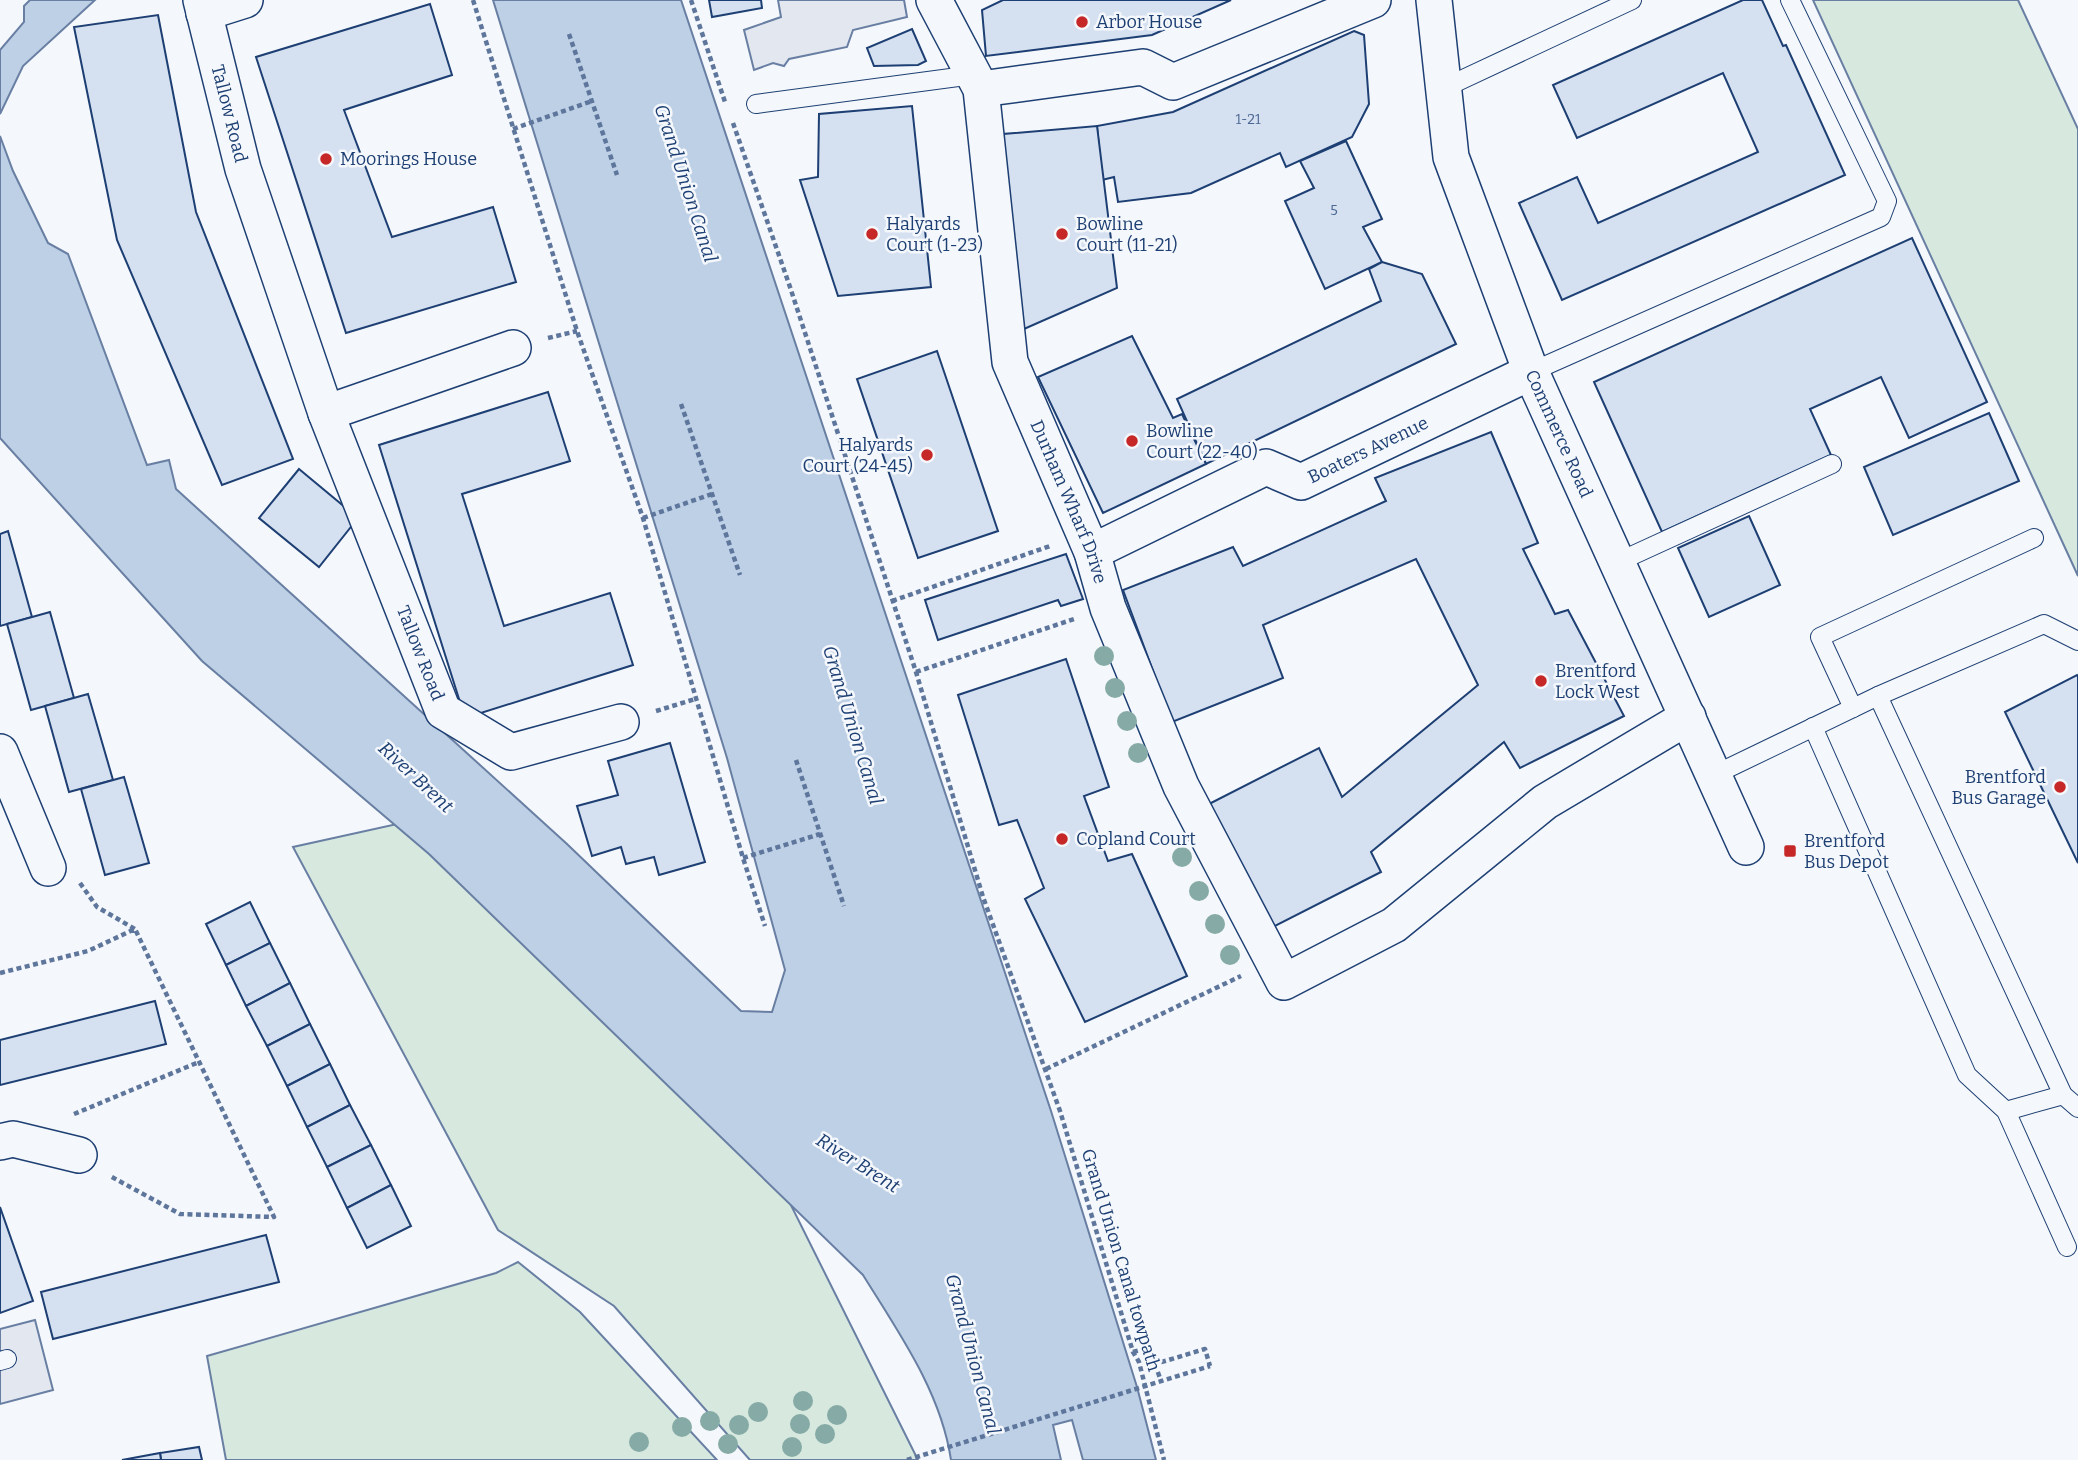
<svg xmlns="http://www.w3.org/2000/svg" width="2078" height="1460" viewBox="0 0 2078 1460" font-family="Bitter,serif">
  <style>
    .green { fill: #d7e8df; stroke: #687fa3; stroke-width: 2 }
    .parking { fill: #e3e8f0; stroke: #687fa3; stroke-width: 2 }
    .water { fill: #bed0e5; stroke: #687fa3; stroke-width: 2 }
    .building { fill: #d5e0f0; stroke: #1d3f73; stroke-width: 2 }
    .lines { fill: none; stroke-linecap: round; stroke-linejoin: round }
    .lane-casing { stroke: #1d3f73; stroke-width: 20 }
    .street-casing { stroke: #1d3f73; stroke-width: 38 }
    .path { stroke: #5e769c; stroke-width: 4.5; stroke-dasharray: 5 3.5; stroke-linecap: butt }
    .lane { stroke: #f4f7fb; stroke-width: 18 }
    .street { stroke: #f4f7fb; stroke-width: 35 }
    .path-bridge { stroke: #5e769c; stroke-width: 4.5; stroke-dasharray: 5 3.5; stroke-linecap: butt }
    .tree { fill: #86aba6 }
    .poi-dot { fill: #c62828; stroke: #f4f7fb; stroke-width: 2.5 }
    .labels { text-anchor: middle; dominant-baseline: central; stroke-width: 5; stroke-linejoin: round; paint-order: stroke }
    .number-label { font-size: 14px; fill: #4b6792 }
    .poi-label { font-size: 18px; fill: #1d3f73; stroke: #f4f7fb; text-anchor: start }
    .street-label { font-size: 18px; fill: #1d3f73; stroke: #f4f7fb }
    .water-label { font-size: 19px; font-style: italic; fill: #1d3f73; stroke: #f4f7fb }
  </style>
  <rect width="100%" height="100%" fill="#f4f7fb"/>
  <g class="green">
    <path d="M1813,0H2018L2078,129V576Z"/>
    <path d="M406,822L767,1157L918,1460H750L614,1306L498,1230L293,847Z"/>
    <path d="M518,1262L580,1312L717,1460H226L207,1356L496,1273Z"/>
  </g>
  <g class="parking">
    <path d="M778,0H904L907,17L853,30L847,47L789,59L784,66L773,63L754,70L744,30L781,17Z"/>
    <path d="M35,1320L53,1390L0,1404V1329Z"/>
  </g>
  <g class="water">
    <path d="M30,0H95L23,66L0,114V50L24,22V6Z"/>
    <path d="M493,0H681L1051,1111L1137,1387L1156,1460H1083L1072,1420L1053,1425L1061,1460H951C941,1392 899,1333 863,1275L429,854L202,661L0,438V136L13,171L48,243L68,254L147,465L169,460L176,489L567,844L741,1011L772,1012L785,970L727,758Z"/>
  </g>
  <g class="building">
    <path d="M709,0H761L762,8L712,17Z"/>
    <path d="M1003,0H1231L1152,35L986,56L982,10Z"/>
    <path d="M1743,0H1762L1783,46L1786,45L1845,175L1562,300L1519,203L1577,177L1598,223L1758,152L1723,73L1577,138L1553,85Z"/>
    <path d="M430,4L452,75L344,110L392,237L493,207L516,282L346,333L256,57Z"/>
    <path d="M158,15L196,212L293,459L222,485L117,240L74,27Z"/>
    <path d="M912,29L926,61L918,65L874,66L867,48Z"/>
    <path d="M1354,31L1364,35L1369,104L1352,137L1286,167L1280,153L1191,193L1118,202L1114,177L1102,180L1097,126L1173,112Z"/>
    <path d="M912,106L931,287L838,296L800,180L818,177L819,114Z"/>
    <path d="M1097,126L1117,288L1024,329L1003,134Z"/>
    <path d="M1346,141L1382,219L1363,227L1382,262L1325,289L1285,201L1314,188L1300,161Z"/>
    <path d="M1912,238L1987,402L1909,438L1881,377L1810,409L1831,455L1662,532L1594,382Z"/>
    <path d="M1382,262L1422,274L1456,344L1206,464L1177,399L1381,301L1369,269Z"/>
    <path d="M1132,336L1173,418L1182,414L1206,464L1103,513L1038,377Z"/>
    <path d="M937,351L998,531L918,558L857,379Z"/>
    <path d="M548,392L570,461L462,494L504,626L610,593L633,665L465,718L379,445Z"/>
    <path d="M1989,413L2019,481L1893,535L1864,467Z"/>
    <path d="M1491,432L1538,543L1523,549L1555,614L1568,610L1624,716L1520,768L1504,742L1371,852L1381,872L1273,927L1209,804L1319,748L1342,797L1478,685L1416,559L1263,625L1283,678L1172,722L1123,590L1233,547L1243,566L1386,501L1375,478Z"/>
    <path d="M299,469L358,518L319,567L259,518Z"/>
    <path d="M1749,516L1780,585L1709,617L1678,548Z"/>
    <path d="M8,531L32,617L0,626V534Z"/>
    <path d="M1066,554L1083,599L1061,606L1058,600L938,640L925,600Z"/>
    <path d="M50,612L74,698L31,710L7,624Z"/>
    <path d="M1066,659L1109,787L1084,796L1108,861L1132,854L1187,976L1085,1022L1025,899L1044,888L1017,820L999,825L958,695Z"/>
    <path d="M2077,675L2078,677V863L2005,712Z"/>
    <path d="M88,694L113,780L69,792L45,706Z"/>
    <path d="M670,743L705,862L659,875L654,857L626,864L621,847L592,856L577,806L618,795L608,761Z"/>
    <path d="M124,777L149,863L105,875L81,789Z"/>
    <path d="M250,902L270,943L226,965L206,924Z"/>
    <path d="M270,943L290,983L246,1006L226,965Z"/>
    <path d="M290,983L310,1024L267,1046L246,1006Z"/>
    <path d="M155,1001L166,1044L0,1085V1040Z"/>
    <path d="M310,1024L330,1064L287,1086L267,1046Z"/>
    <path d="M330,1064L350,1105L307,1127L287,1086Z"/>
    <path d="M350,1105L371,1145L327,1167L307,1127Z"/>
    <path d="M371,1145L391,1185L347,1208L327,1167Z"/>
    <path d="M391,1185L411,1226L367,1248L347,1208Z"/>
    <path d="M0,1207L33,1301L0,1313Z"/>
    <path d="M266,1235L279,1282L53,1339L41,1292Z"/>
    <path d="M199,1447L202,1460H161L160,1453Z"/>
    <path d="M160,1453L161,1460H122Z"/>
  </g>
  <g class="lines">
    <g class="lane-casing">
      <g id="lane">
        <path d="M1444,88L1632,0"/>
        <path d="M756,104L973,75"/>
        <path d="M1531,372L1881,217L1887,201L1790,0"/>
        <path d="M1618,562L1832,464"/>
        <path d="M1878,696L2044,624L2078,641"/>
        <path d="M1853,708L1820,637L2034,538"/>
        <path d="M1813,727L1967,1075L2006,1111L2067,1247"/>
        <path d="M1714,775L1878,696L2063,1095L2078,1108"/>
        <path d="M2006,1111L2063,1095"/>
        <path d="M0,1361L7,1359"/>
      </g>
    </g>
    <g class="street-casing">
      <g id="street">
        <path id="s1" d="M201,0L243,169L326,413L443,711L511,752L621,722"/>
        <path id="s2" d="M934,0L981,89L1010,362L1092,552L1108,608L1181,786L1284,982L1394,925L1545,802L1688,717"/>
        <path id="s3" d="M1434,0L1451,157L1531,372L1746,847"/>
        <path d="M204,13L245,0"/>
        <path d="M981,89L1143,67L1173,82L1373,0"/>
        <path d="M326,413L513,348"/>
        <path id="s4" d="M1092,552L1266,467L1301,482L1531,372"/>
        <path d="M0,752L48,868"/>
        <path d="M0,1142L13,1139L79,1155"/>
      </g>
    </g>
    <g class="path">
      <path d="M473,0L577,331L643,518L743,858L765,926"/>
      <path d="M691,0L725,102"/>
      <path d="M569,34L617,175"/>
      <path d="M733,123L790,287L916,672L983,897L1060,1111L1133,1352L1139,1362L1164,1460"/>
      <path d="M513,129L592,101"/>
      <path d="M548,338L577,331"/>
      <path d="M681,404L740,575"/>
      <path d="M643,518L712,494"/>
      <path d="M892,601L1050,546"/>
      <path d="M916,672L1074,619"/>
      <path d="M656,711L695,699"/>
      <path d="M796,760L844,906"/>
      <path d="M743,858L820,834"/>
      <path d="M80,883L97,907L135,929"/>
      <path d="M0,973L88,951L135,929L274,1217L180,1214L110,1176"/>
      <path d="M1046,1069L1241,976"/>
      <path d="M74,1114L199,1062"/>
      <path d="M1133,1352L1151,1347L1155,1364L1205,1349L1210,1366"/>
      <path d="M1155,1364L1161,1381"/>
    </g>
    <use href="#lane" class="lane"/>
    <use href="#street" class="street"/>
    <path class="path-bridge" d="M907,1460L1210,1366"/>
  </g>
  <g class="tree">
    <circle cx="1104" cy="656" r="10"/>
    <circle cx="1115" cy="688" r="10"/>
    <circle cx="1127" cy="721" r="10"/>
    <circle cx="1138" cy="753" r="10"/>
    <circle cx="1182" cy="857" r="10"/>
    <circle cx="1199" cy="891" r="10"/>
    <circle cx="1215" cy="924" r="10"/>
    <circle cx="1230" cy="955" r="10"/>
    <circle cx="803" cy="1401" r="10"/>
    <circle cx="758" cy="1412" r="10"/>
    <circle cx="837" cy="1415" r="10"/>
    <circle cx="710" cy="1421" r="10"/>
    <circle cx="800" cy="1424" r="10"/>
    <circle cx="739" cy="1425" r="10"/>
    <circle cx="682" cy="1427" r="10"/>
    <circle cx="825" cy="1434" r="10"/>
    <circle cx="639" cy="1442" r="10"/>
    <circle cx="728" cy="1444" r="10"/>
    <circle cx="792" cy="1447" r="10"/>
  </g>
  <g class="poi-dot">
    <circle cx="1082" cy="22" r="7"/>
    <circle cx="326" cy="159" r="7"/>
    <circle cx="872" cy="234" r="7"/>
    <circle cx="1062" cy="234" r="7"/>
    <circle cx="1132" cy="441" r="7"/>
    <circle cx="927" cy="455" r="7"/>
    <circle cx="1541" cy="681" r="7"/>
    <circle cx="2060" cy="787" r="7"/>
    <circle cx="1062" cy="839" r="7"/>
    <rect x="1783" y="844" width="14" height="14" rx="3.5"/>
  </g>
  <g class="labels">
    <g class="number-label">
      <text x="1248" y="119">1-21</text>
      <text x="1334" y="210">5</text>
    </g>
    <g class="poi-label">
      <text x="1096" y="22">Arbor House</text>
      <text x="340" y="159">Moorings House</text>
      <text x="886" y="224">Halyards<tspan x="886" dy="21">Court (1-23)</tspan></text>
      <text x="1076" y="224">Bowline<tspan x="1076" dy="21">Court (11-21)</tspan></text>
      <text x="1146" y="431">Bowline<tspan x="1146" dy="21">Court (22-40)</tspan></text>
      <text x="913" y="445" text-anchor="end">Halyards<tspan x="913" dy="21">Court (24-45)</tspan></text>
      <text x="1555" y="671">Brentford<tspan x="1555" dy="21">Lock West</tspan></text>
      <text x="2046" y="777" text-anchor="end">Brentford<tspan x="2046" dy="21">Bus Garage</tspan></text>
      <text x="1076" y="839">Copland Court</text>
      <text x="1804" y="841">Brentford<tspan x="1804" dy="21">Bus Depot</tspan></text>
    </g>
    <g class="street-label">
      <text stroke="none"><textPath href="#s1" startOffset="117">Tallow Road</textPath></text>
      <text stroke="none"><textPath href="#s3" startOffset="455">Commerce Road</textPath></text>
      <text stroke="none"><textPath href="#s4" startOffset="306">Boaters Avenue</textPath></text>
      <text stroke="none"><textPath href="#s2" startOffset="527">Durham Wharf Drive</textPath></text>
      <text stroke="none"><textPath href="#s1" startOffset="690">Tallow Road</textPath></text>
      <text transform="translate(1121 1260) rotate(73)">Grand Union Canal towpath</text>
    </g>
    <g class="water-label">
      <text transform="translate(686 183) rotate(72)">Grand Union Canal</text>
      <text transform="translate(853 725) rotate(73)">Grand Union Canal</text>
      <text transform="translate(416 777) rotate(43)">River Brent</text>
      <text transform="translate(858 1163) rotate(32)">River Brent</text>
      <text transform="translate(973 1354) rotate(75)">Grand Union Canal</text>
    </g>
  </g>
</svg>
